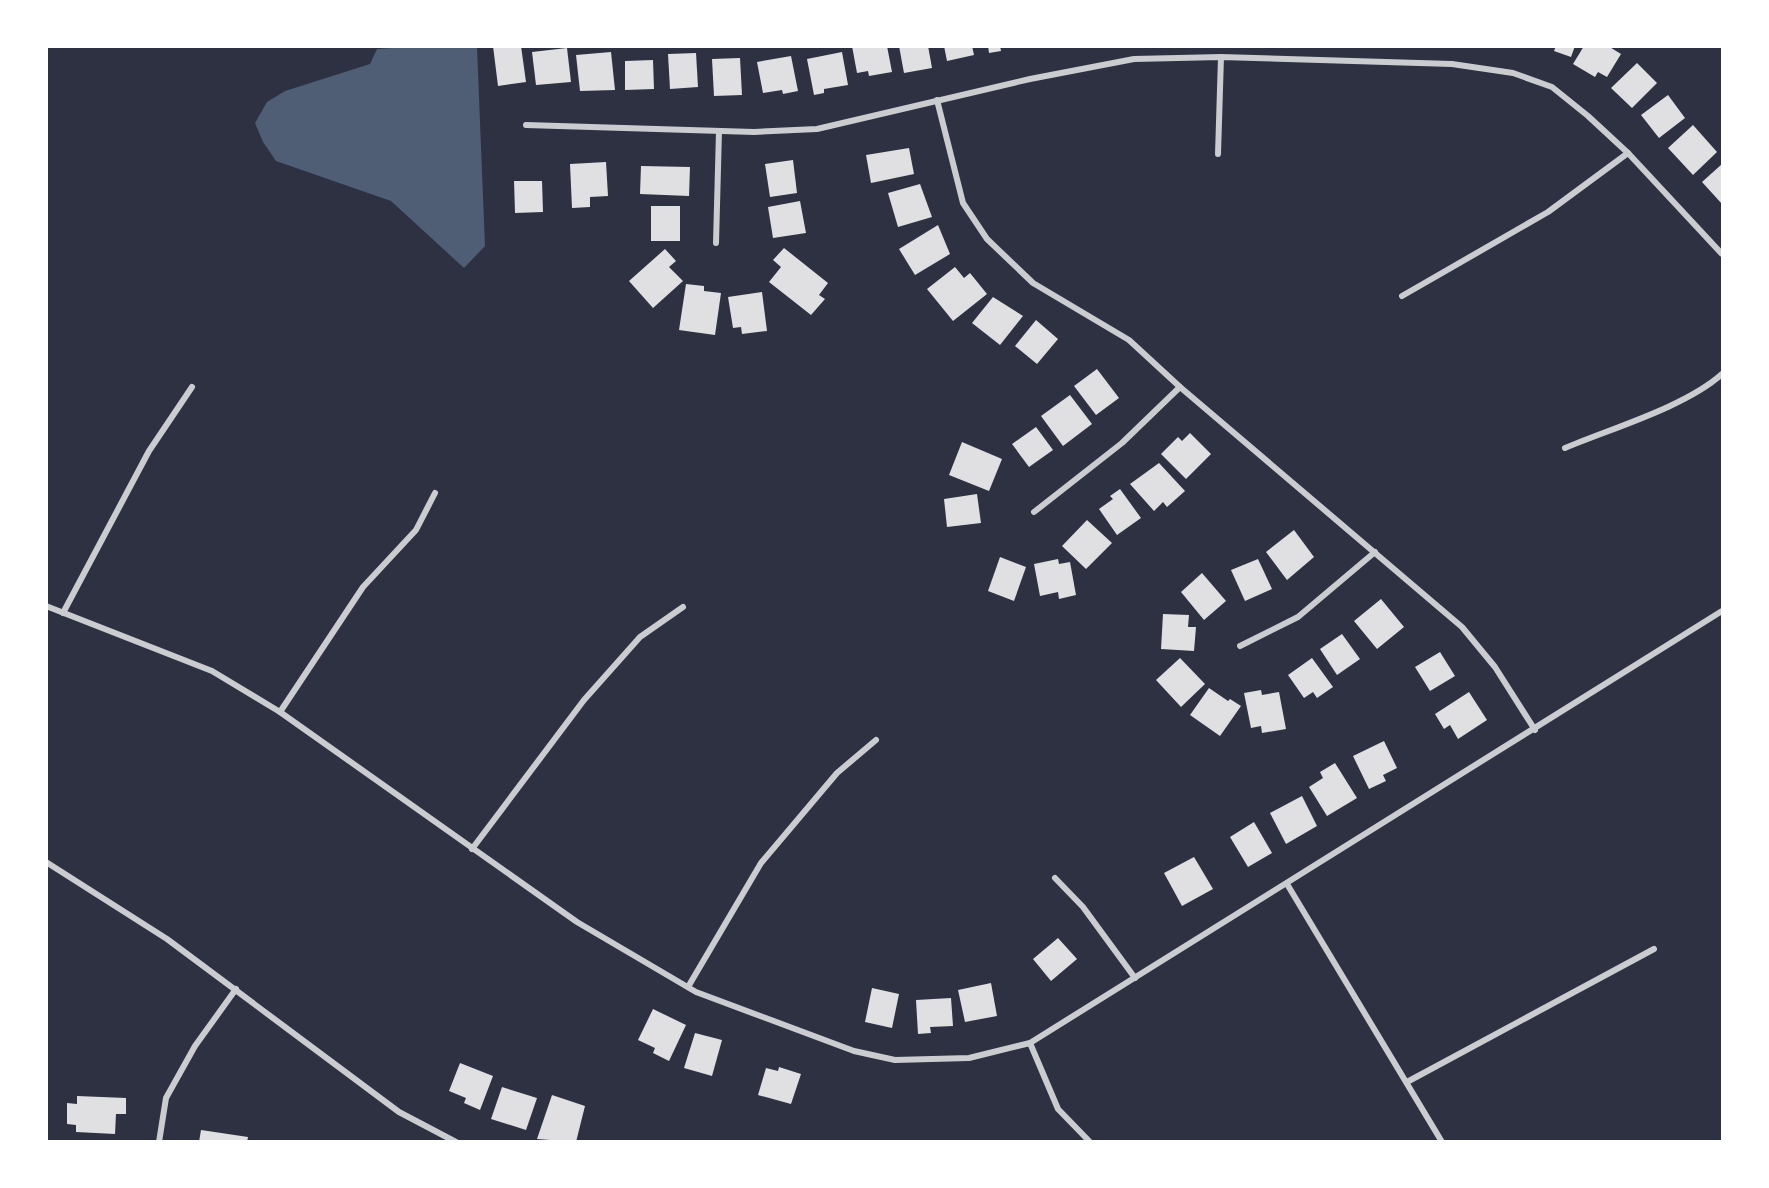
<svg xmlns="http://www.w3.org/2000/svg" width="1769" height="1188" viewBox="0 0 1769 1188" font-family="'Alegreya Sans',sans-serif">
  <style>
    .water { fill: #4f5d75 }
    .building { fill: #e0e0e3 }
    .lines { fill: none; stroke-linecap: round; stroke-linejoin: round }
    .minor { stroke: #caccd0; stroke-width: 6 }
  </style>
  <rect width="100%" height="100%" fill="#2d3142"/>
  <path class="water" d="M422,46L477,47L485,246L464,268L391,201L276,161L263,142L255,123L267,102L285,91L370,64L377,49Z"/>
  <g class="building">
    <path d="M493,46H521L526,82L498,86Z"/>
    <path d="M852,46H887L892,72L869,76L868,71L857,73Z"/>
    <path d="M899,46H928L932,68L904,73Z"/>
    <path d="M944,46H972L974,55L947,61Z"/>
    <path d="M988,46H1000L1001,51L989,53Z"/>
    <path d="M1556,46H1575L1571,57L1554,51Z"/>
    <path d="M1584,46H1608L1621,54L1607,77L1598,72L1595,77L1573,64Z"/>
    <path d="M567,48L571,82L536,85L532,52Z"/>
    <path d="M611,52L615,90L580,91L576,55Z"/>
    <path d="M842,52L848,85L824,89V93L814,95L807,59Z"/>
    <path d="M696,53L698,87L670,89L668,54Z"/>
    <path d="M791,56L798,91L783,94L782,90L763,93L757,62Z"/>
    <path d="M740,58L742,95L714,96L712,59Z"/>
    <path d="M653,60L654,89L625,90V61Z"/>
    <path d="M1637,63L1657,83L1632,108L1611,88Z"/>
    <path d="M1668,95L1685,118L1659,138L1641,115Z"/>
    <path d="M1693,125L1717,152L1693,175L1668,148Z"/>
    <path d="M909,148L914,174L871,183L866,155Z"/>
    <path d="M793,160L797,193L770,197L765,164Z"/>
    <path d="M606,162L608,196L590,197V207L572,208L570,164Z"/>
    <path d="M1722,164V204L1702,182Z"/>
    <path d="M641,166L690,167L689,196L640,194Z"/>
    <path d="M514,181H542L543,212L515,213Z"/>
    <path d="M920,184L932,217L898,227L888,193Z"/>
    <path d="M800,201L806,233L773,238L768,207Z"/>
    <rect x="651" y="206" width="29" height="35"/>
    <path d="M938,225L950,254L915,275L899,249Z"/>
    <path d="M784,248L828,283L819,295L825,299L811,315L769,282L781,267L773,260Z"/>
    <path d="M665,249L676,261L669,267L683,281L653,308L629,281Z"/>
    <path d="M955,267L964,278L970,273L987,294L953,321L927,289Z"/>
    <path d="M686,284L704,286V291L721,293L715,335L679,330Z"/>
    <path d="M762,292L767,331L742,334L741,327L733,328L728,297Z"/>
    <path d="M993,297L1023,316L1000,345L972,323Z"/>
    <path d="M1036,320L1058,339L1037,364L1015,346Z"/>
    <path d="M1097,369L1119,398L1096,415L1074,386Z"/>
    <path d="M1070,395L1092,424L1063,446L1041,416Z"/>
    <path d="M1036,427L1053,450L1029,467L1012,444Z"/>
    <path d="M1190,433L1211,454L1186,479L1161,454L1178,437L1182,441Z"/>
    <path d="M962,442L1002,459L989,491L949,475Z"/>
    <path d="M1159,463L1185,491L1167,507L1163,502L1154,511L1130,484Z"/>
    <path d="M1120,489L1141,518L1117,535L1099,509L1113,499L1110,496Z"/>
    <path d="M977,494L981,523L947,527L944,499Z"/>
    <path d="M1087,520L1112,543L1086,569L1062,546Z"/>
    <path d="M1294,530L1314,557L1287,580L1266,552Z"/>
    <path d="M1000,557L1026,567L1014,601L988,591Z"/>
    <path d="M1058,559L1059,564L1070,562L1076,595L1059,599L1058,592L1040,596L1034,564Z"/>
    <path d="M1258,559L1272,589L1245,601L1231,570Z"/>
    <path d="M1202,573L1226,601L1204,620L1181,592Z"/>
    <path d="M1381,599L1404,627L1377,649L1354,621Z"/>
    <path d="M1163,614L1189,615L1188,627H1196L1194,651L1161,649Z"/>
    <path d="M1342,634L1360,659L1337,675L1320,649Z"/>
    <path d="M1440,652L1455,676L1430,691L1415,667Z"/>
    <path d="M1180,658L1205,684L1181,707L1156,680Z"/>
    <path d="M1312,658L1333,687L1317,698L1313,692L1304,698L1288,675Z"/>
    <path d="M1209,688L1228,701L1230,699L1241,706L1220,736L1190,715Z"/>
    <path d="M1261,690L1262,695L1279,692L1286,729L1262,733L1261,726L1251,728L1244,693Z"/>
    <path d="M1469,692L1487,720L1458,739L1450,725L1444,729L1435,714Z"/>
    <path d="M1384,741L1397,768L1383,775L1386,781L1369,789L1353,756Z"/>
    <path d="M1335,763L1357,798L1327,816L1309,787L1323,778L1320,772Z"/>
    <path d="M1302,796L1317,826L1286,844L1270,813Z"/>
    <path d="M1254,822L1272,853L1248,867L1230,837Z"/>
    <path d="M1194,857L1213,889L1182,906L1164,873Z"/>
    <path d="M1058,938L1077,959L1051,981L1033,959Z"/>
    <path d="M991,983L997,1016L965,1022L958,990Z"/>
    <path d="M872,988L899,994L892,1028L865,1022Z"/>
    <path d="M951,998L953,1026L930,1027L931,1033L918,1034L916,1000Z"/>
    <path d="M653,1009L686,1025L669,1061L653,1053L655,1048L638,1040Z"/>
    <path d="M695,1033L722,1040L712,1076L684,1068Z"/>
    <path d="M460,1063L493,1076L480,1110L464,1103L466,1098L449,1091Z"/>
    <path d="M779,1067L801,1074L791,1104L758,1095L766,1068L778,1071Z"/>
    <path d="M502,1087L537,1098L526,1130L491,1119Z"/>
    <path d="M552,1095L585,1106L576,1142L537,1139Z"/>
    <path d="M77,1096L126,1098V1114H116L115,1134L76,1132V1125L67,1124V1103L77,1104Z"/>
    <path d="M201,1130L248,1137L247,1142H199Z"/>
  </g>
  <g class="lines">
    <g class="minor">
      <path d="M937,100L963,203L987,239L1033,283L1129,340L1180,387L1462,627L1495,667L1535,730"/>
      <path d="M526,125L754,132L817,129L1030,79L1134,59L1221,57L1452,64L1513,73L1552,87L1588,116L1628,153L1722,254"/>
      <path d="M1218,154L1221,57"/>
      <path d="M716,243L719,131"/>
      <path d="M1402,296L1548,212L1628,153"/>
      <path d="M1565,448C1612,428 1685,407 1722,374"/>
      <path d="M1034,512L1122,443L1180,387"/>
      <path d="M46,606L212,671L280,712L577,922L696,992L854,1051L895,1060L969,1058L1030,1043L1722,611"/>
      <path d="M63,613L149,451L192,387"/>
      <path d="M1240,646L1298,617L1375,552"/>
      <path d="M280,712L363,587L416,530L435,493"/>
      <path d="M472,849L584,700L640,637L683,607"/>
      <path d="M46,862L167,939L399,1112L456,1142"/>
      <path d="M1055,878L1083,907L1135,978"/>
      <path d="M1287,884L1442,1142"/>
      <path d="M688,987L761,863L837,773L876,740"/>
      <path d="M1030,1043L1058,1109L1090,1142"/>
      <path d="M1407,1082L1654,949"/>
      <path d="M159,1142L166,1098L195,1046L236,989"/>
    </g>
  </g>
  <rect width="1769" height="1188" fill="none" stroke="#ffffff" stroke-width="96"/>
</svg>
